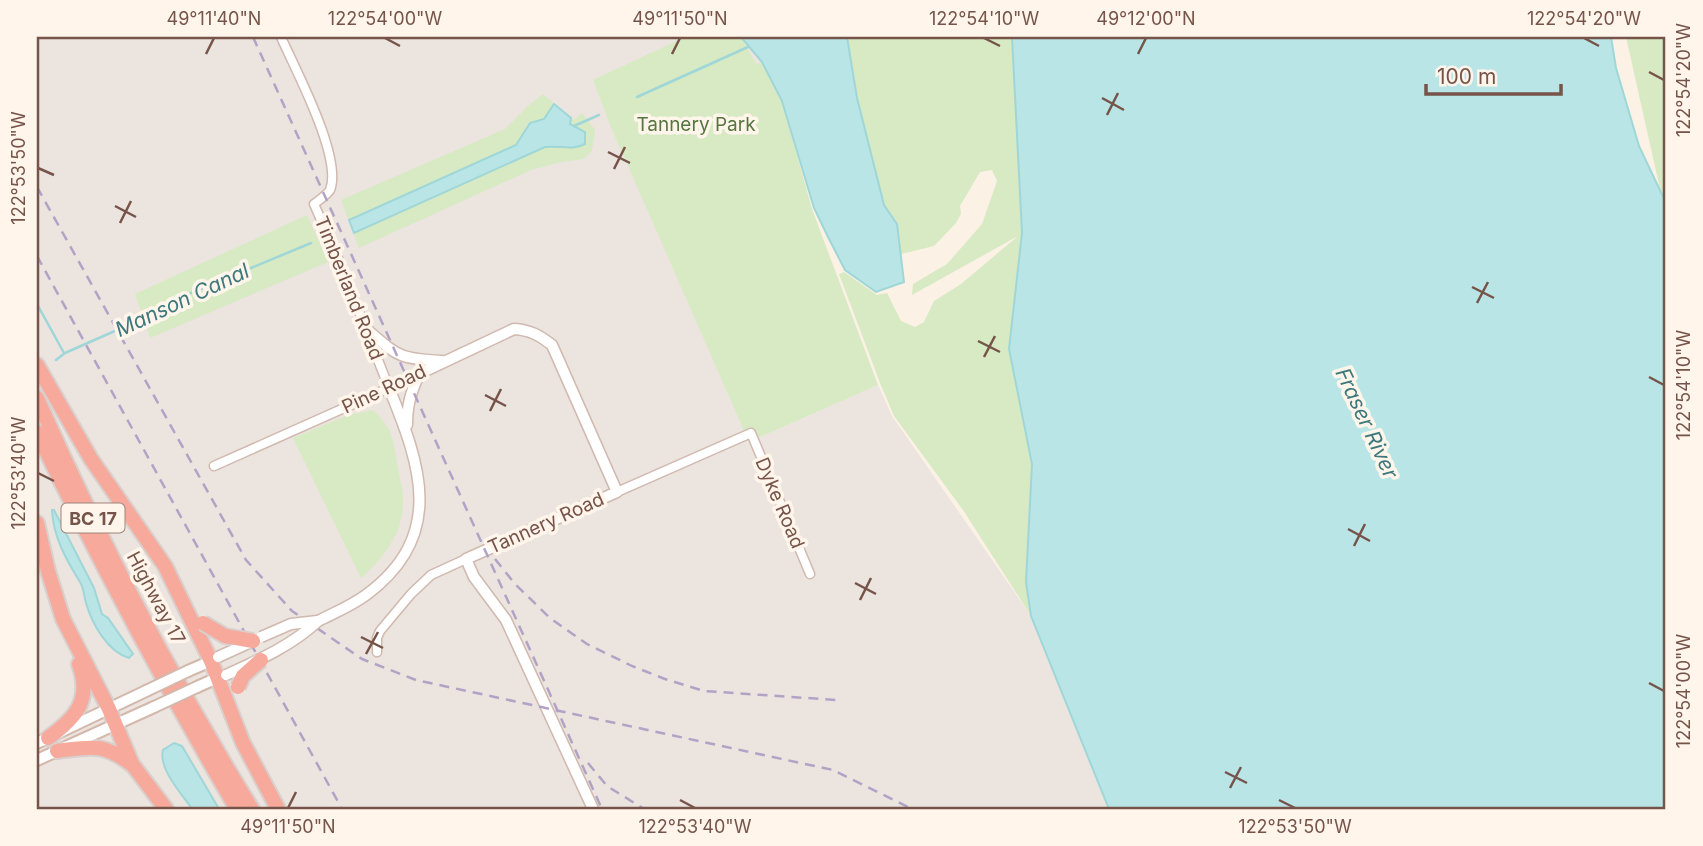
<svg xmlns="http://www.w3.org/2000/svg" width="1703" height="846" viewBox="0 0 1703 846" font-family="Inter,sans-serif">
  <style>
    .industrial { fill: #ece4df }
    .green { fill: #d7eac3 }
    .water { fill: #b9e5e6; stroke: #9fd6d8; stroke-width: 2 }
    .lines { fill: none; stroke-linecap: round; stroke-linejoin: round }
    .stream { stroke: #9fd6d8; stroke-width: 2.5 }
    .minor-casing { stroke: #d0b9ae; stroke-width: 11 }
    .tertiary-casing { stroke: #d0b9ae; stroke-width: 13 }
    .secondary-casing { stroke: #d3b8ab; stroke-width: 14 }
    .motorway-casing { stroke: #d9cfcc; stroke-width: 18 }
    .minor { stroke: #fff; stroke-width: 8 }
    .tertiary { stroke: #fff; stroke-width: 10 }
    .secondary { stroke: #fff; stroke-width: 10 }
    .motorway { stroke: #f7a99b; stroke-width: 14 }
    .rail { stroke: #b2a3c6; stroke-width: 2.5; stroke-dasharray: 10 7; stroke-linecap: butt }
    .tertiary-bridge-casing { stroke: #d0b9ae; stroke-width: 13; stroke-linecap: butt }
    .secondary-bridge-casing { stroke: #d3b8ab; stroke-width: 14; stroke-linecap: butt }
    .motorway-bridge-casing { stroke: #d9cfcc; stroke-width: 18; stroke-linecap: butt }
    .tertiary-bridge { stroke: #fff; stroke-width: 10 }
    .secondary-bridge { stroke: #fff; stroke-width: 10 }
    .motorway-bridge { stroke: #f7a99b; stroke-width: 14 }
    .ticks { fill: none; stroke: #76544a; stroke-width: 2.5 }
    .labels { text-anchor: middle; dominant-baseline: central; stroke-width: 7; stroke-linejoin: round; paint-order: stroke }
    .shield { fill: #fff5eb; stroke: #9f847a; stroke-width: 2 }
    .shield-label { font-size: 18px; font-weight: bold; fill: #76544a }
    .park-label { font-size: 19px; fill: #55763f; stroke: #fff5eb }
    .street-label { font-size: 19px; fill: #76544a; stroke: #fff5eb }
    .water-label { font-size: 21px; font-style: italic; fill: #3d787c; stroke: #fff5eb }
    .neatline { fill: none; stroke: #76544a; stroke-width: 2.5 }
    .ticks-label { font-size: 18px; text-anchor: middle; fill: #76544a }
  </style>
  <rect width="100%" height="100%" fill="#fcf1e5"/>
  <path class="industrial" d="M37,37H741L762,62L622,119L749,442L878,385L892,416L1031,616L1109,809H37Z"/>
  <g class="green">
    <path d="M685,37H741L756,64L762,62L782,101L812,209L878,385L749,442L610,125L593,80Z"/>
    <path d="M847,37H1012L1022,233L1009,349L1032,464L1026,582L1031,616L963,510L894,416L880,383L839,274L844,272L877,295L887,293L901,321L915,327L924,322L934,301L961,284L1018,236L912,295L913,284L947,264L982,224L997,181L992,170L980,172L960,206L961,214L956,223L934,246L901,254L897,224L884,205L857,98Z"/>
    <path d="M1626,37H1666V254L1660,189Z"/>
    <path d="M543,94L574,120L582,113L595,130L592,151L584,159L561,162L531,170L359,248L341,200L505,129L529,105Z"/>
    <path d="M307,215L328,262L150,338L135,294Z"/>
    <path d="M373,410C391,427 394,439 397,463C399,475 403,488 403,500C404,533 383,558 361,578L293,438L348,415Z"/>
  </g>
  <g class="water">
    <path d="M741,37H847L857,98L884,205L897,224L904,282L876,292L845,270L828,237L814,208L782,101L762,62Z"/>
    <path d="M1012,37H1611L1616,68L1639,146L1666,203V809H1109L1031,616L1026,582L1032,464L1009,349L1022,233Z"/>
    <path d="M554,104L571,118L570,124L585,132V144C572,151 560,145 545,147L354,233L349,220L516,145L530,123L544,119Z"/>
    <path d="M52,510H54L94,588L102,614L108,618L133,654L129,658C108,652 92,624 86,603C84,597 84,588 80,582C67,561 53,537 52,510Z"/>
    <path d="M174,743L182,746L219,809H192C182,794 158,769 163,750Z"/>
  </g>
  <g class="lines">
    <g class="stream">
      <path d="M637,97L748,47"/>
      <path d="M574,126L599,115"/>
      <path d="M37,304L64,353"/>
      <path d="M56,360L65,353L151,315L191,293L311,243"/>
    </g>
    <g class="minor-casing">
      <g id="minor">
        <path d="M214,466L389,388L340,263L314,204C319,200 327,195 330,190C343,158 295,69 281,37"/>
        <path d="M617,492L751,433L810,574"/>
        <path d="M377,652V638L380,631L411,594L431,575L466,559"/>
      </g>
    </g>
    <g class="tertiary-casing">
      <g id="tertiary">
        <path d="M365,328C398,356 398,359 442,361"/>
        <path d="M407,425C407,405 411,391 420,373"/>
        <path d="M318,621C334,613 351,606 366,595C446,536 421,466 389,388L514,329C530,330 539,335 552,345L617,492L466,559L474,577L506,620L593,809"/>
      </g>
    </g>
    <g class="secondary-casing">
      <g id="secondary">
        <path d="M188,671L211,661"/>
        <path d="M197,687L217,678"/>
        <path d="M37,743L146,691"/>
        <path d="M37,760L154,707"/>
      </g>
    </g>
    <g class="motorway-casing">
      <g id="motorway">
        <path d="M37,365L91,459L165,566L211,661L243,743L278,809"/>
        <path d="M37,398C99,539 171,678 252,809"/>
        <path d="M37,432C99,561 165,686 237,809"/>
        <path d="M37,523L48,571L63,619L109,709L132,764L166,809"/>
        <path d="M48,738C76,718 92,700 79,664"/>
        <path d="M57,751C91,747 102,742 131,764"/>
      </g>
    </g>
    <use href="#minor" class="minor"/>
    <use href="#tertiary" class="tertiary"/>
    <use href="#secondary" class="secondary"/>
    <use href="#motorway" class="motorway"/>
    <g class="rail">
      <path d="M253,37L602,809"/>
      <path d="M37,187L246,560L292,611L362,659L416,680L833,770L912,809"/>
      <path d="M37,256L342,809"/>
      <path d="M495,559L515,584L550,618L587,644L632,666L665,679L704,691L836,700"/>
      <path d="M588,763L607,786L644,809"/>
    </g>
    <g class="tertiary-bridge-casing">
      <g id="tertiary-bridge">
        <path d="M261,637L291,624L318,621"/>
        <path d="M218,657L253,641"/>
        <path d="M226,675C259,660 291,646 318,621"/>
      </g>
    </g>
    <g class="secondary-bridge-casing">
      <g id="secondary-bridge">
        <path d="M146,691L188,671"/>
        <path d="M154,707L197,687"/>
      </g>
    </g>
    <g class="motorway-bridge-casing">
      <g id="motorway-bridge">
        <path d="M203,623L225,636L253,641"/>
        <path d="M238,687L243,676L261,660"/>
      </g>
    </g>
    <use href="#tertiary-bridge" class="tertiary-bridge"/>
    <use href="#secondary-bridge" class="secondary-bridge"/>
    <use href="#motorway-bridge" class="motorway-bridge"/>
  </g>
  <path class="ticks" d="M385,38L400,46M984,38L1000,46M1584,38L1599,46M206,54L214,38M672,54L680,38M1138,54L1146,38M1649,72L1664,80M1102,98L1124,110M1107,115L1118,93M608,152L630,163M38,168L54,175M614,169L625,147M115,206L136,217M120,223L131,201M1472,287L1494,298M1477,303L1488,282M978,341L1000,352M984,357L995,336M1649,377L1664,385M485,395L506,406M490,411L501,389M38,473L54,481M1348,529L1370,541M1354,546L1365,524M855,583L876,594M860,600L871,578M361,637L383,648M366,654L378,632M1649,683L1664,691M1225,772L1247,783M1230,788L1241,767M680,800L695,808M1279,800L1295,808M288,808L296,792"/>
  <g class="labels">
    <rect class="shield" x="61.5" y="503.5" width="63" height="29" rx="5"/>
    <g class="shield-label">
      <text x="93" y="518">BC 17</text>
    </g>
    <g class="park-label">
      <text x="696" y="124">Tannery Park</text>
    </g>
    <g class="street-label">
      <text transform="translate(349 288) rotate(68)">Timberland Road</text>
      <text transform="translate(384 389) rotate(-25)">Pine Road</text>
      <text transform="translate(780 503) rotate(67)">Dyke Road</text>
      <text transform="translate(546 523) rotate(-24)">Tannery Road</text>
      <text transform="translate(156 598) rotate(62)">Highway 17</text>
    </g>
    <g class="water-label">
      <text transform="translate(182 300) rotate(-25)">Manson Canal</text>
      <text transform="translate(1367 423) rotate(65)">Fraser River</text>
    </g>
  </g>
  <rect width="1703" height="846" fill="none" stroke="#fff5eb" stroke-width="77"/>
  <path d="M1426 84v10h135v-10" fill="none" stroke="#76544a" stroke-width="3.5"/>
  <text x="1437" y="84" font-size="21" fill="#76544a" stroke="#fff5eb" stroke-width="5" paint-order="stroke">100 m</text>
  <rect x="38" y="38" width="1626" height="770" class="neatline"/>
  <g class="ticks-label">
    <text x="214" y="25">49°11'40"N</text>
    <text x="385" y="25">122°54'00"W</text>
    <text x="680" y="25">49°11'50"N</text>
    <text x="984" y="25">122°54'10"W</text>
    <text x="1146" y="25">49°12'00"N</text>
    <text x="1584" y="25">122°54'20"W</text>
    <text transform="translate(1684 80) rotate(-90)" y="6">122°54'20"W</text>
    <text transform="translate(19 168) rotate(-90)" y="6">122°53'50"W</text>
    <text transform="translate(1684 385) rotate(-90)" y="6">122°54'10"W</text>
    <text transform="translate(19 473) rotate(-90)" y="6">122°53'40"W</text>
    <text transform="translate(1684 691) rotate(-90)" y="6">122°54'00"W</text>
    <text x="288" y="833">49°11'50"N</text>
    <text x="695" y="833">122°53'40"W</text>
    <text x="1295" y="833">122°53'50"W</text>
  </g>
</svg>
